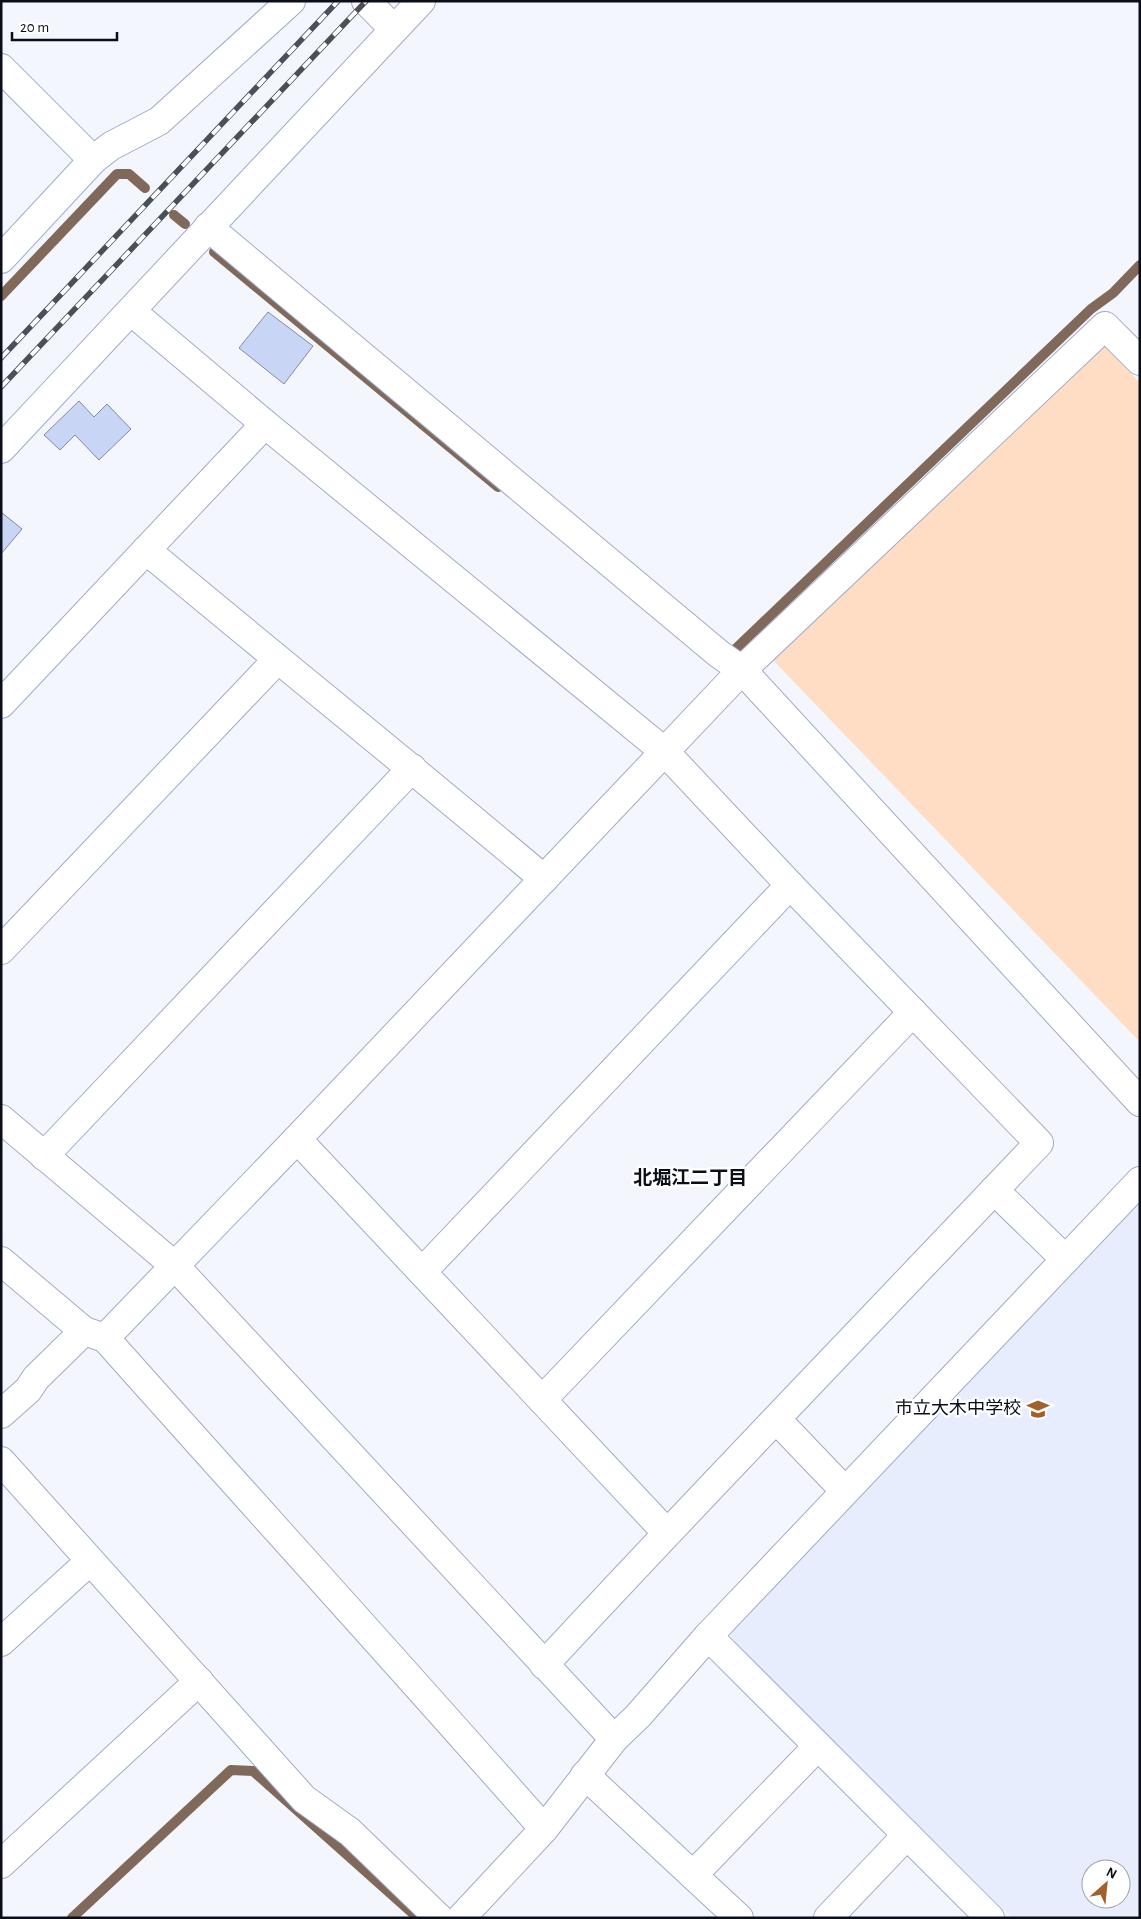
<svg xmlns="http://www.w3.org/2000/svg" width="1141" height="1919" viewBox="0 0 1141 1919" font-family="'Alegreya Sans','Noto Sans JP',sans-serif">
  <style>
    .built { fill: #e7edfd; fill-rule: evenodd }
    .green { fill: #ffdcc4 }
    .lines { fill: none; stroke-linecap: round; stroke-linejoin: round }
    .stream { stroke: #80695a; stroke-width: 10 }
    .building { fill: #c9d5f5; stroke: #808aa8 }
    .street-casing { stroke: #a0abca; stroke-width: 30 }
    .street { stroke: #fff; stroke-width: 28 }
    .rail-casing { stroke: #4b4f58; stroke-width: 5.5 }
    .rail { stroke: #fff; stroke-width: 4; stroke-dasharray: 11; stroke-linecap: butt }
    .labels { text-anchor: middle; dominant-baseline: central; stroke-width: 5; stroke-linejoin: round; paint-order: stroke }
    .poi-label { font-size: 18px; fill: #0a0e18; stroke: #fff; text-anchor: end }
    .neighbourhood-label { font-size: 19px; font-weight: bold; fill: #0a0e18; stroke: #fff }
  </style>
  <rect width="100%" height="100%" fill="#f4f6fd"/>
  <path class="built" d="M1140,1194V1918H1012L731,1638V1624ZM1091,1869H1121V1899H1091Z"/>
  <path class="green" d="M1100,340L1140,383V1042L770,657Z"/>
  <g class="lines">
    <g class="stream">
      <path d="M174,215L185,224"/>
      <path d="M214,252L498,487"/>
      <path d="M1,296L117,174H129L145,188"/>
      <path d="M726,658L1091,309L1113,293L1140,265"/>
      <path d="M72,1918L231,1770L253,1771L418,1918"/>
    </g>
  </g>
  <g class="building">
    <path d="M268,312L313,346L284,384L239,348Z"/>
    <path d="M79,401L94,417L107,404L131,429L99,460L75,435L60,450L44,435Z"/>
    <path d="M1,512L22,529L1,554Z"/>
  </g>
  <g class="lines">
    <g class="street-casing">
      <g id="street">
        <path d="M366,1L394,29"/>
        <path d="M1,68L93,160"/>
        <path d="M208,227L719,654L742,670L1140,1102"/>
        <path d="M1,259L93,160L111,146L159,121L291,1"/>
        <path d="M131,311L265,424L665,752L790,885L1039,1143C874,1317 707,1489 544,1665"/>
        <path d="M1,449L421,1"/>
        <path d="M146,550C278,660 412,768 544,879"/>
        <path d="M1,704L265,424"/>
        <path d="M1,950L277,660"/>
        <path d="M1,1119L175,1266L614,1739L638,1716L708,1636L1140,1181"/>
        <path d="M297,1139L667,1533"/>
        <path d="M44,1156L412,768"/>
        <path d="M994,1190L1065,1259"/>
        <path d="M1,1261L84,1331"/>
        <path d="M422,1272L790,885"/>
        <path d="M105,1338C251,1502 399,1664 544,1829"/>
        <path d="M542,1400L913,1012"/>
        <path d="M1,1414L28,1390L36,1378L84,1331L105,1338L297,1139L742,670L1105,326L1140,361"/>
        <path d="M777,1420L845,1491"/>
        <path d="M1,1461L304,1799L350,1832L439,1918"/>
        <path d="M708,1636L990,1918"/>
        <path d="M1,1642L90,1561"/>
        <path d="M585,1775L739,1918"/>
        <path d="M1,1864L199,1681"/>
        <path d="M693,1875L818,1746"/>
        <path d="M461,1918L544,1829L614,1739"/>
        <path d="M828,1918L907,1835"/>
      </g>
    </g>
    <use href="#street" class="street"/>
    <g class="rail-casing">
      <g id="rail">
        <path d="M1,358L338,1"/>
        <path d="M1,387L366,1"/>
      </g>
    </g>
    <use href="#rail" class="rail"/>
  </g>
  <defs>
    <g id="school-bare" transform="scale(1.725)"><path d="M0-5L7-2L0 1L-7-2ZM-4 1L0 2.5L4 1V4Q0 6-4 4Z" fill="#a1612b" stroke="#fff" stroke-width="2.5" paint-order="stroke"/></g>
  </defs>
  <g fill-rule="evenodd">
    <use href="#school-bare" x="1038" y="1409"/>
  </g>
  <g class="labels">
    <g class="poi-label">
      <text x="1021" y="1409">市立大木中学校</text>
    </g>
    <g class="neighbourhood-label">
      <text x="690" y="1178">北堀江二丁目</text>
    </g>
  </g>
  <rect width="1141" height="1919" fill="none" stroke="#0a0e18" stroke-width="5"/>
  <g transform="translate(1106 1884) rotate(27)"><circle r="24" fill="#ffffff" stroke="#9d9fa3"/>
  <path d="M0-4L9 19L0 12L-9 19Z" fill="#a1612b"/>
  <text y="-8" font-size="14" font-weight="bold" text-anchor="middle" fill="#0a0e18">N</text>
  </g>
  <path d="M12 32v8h105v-8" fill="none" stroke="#0a0e18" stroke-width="2.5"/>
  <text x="20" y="32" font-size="15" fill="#0a0e18" stroke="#ffffff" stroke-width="4" paint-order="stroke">20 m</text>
</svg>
